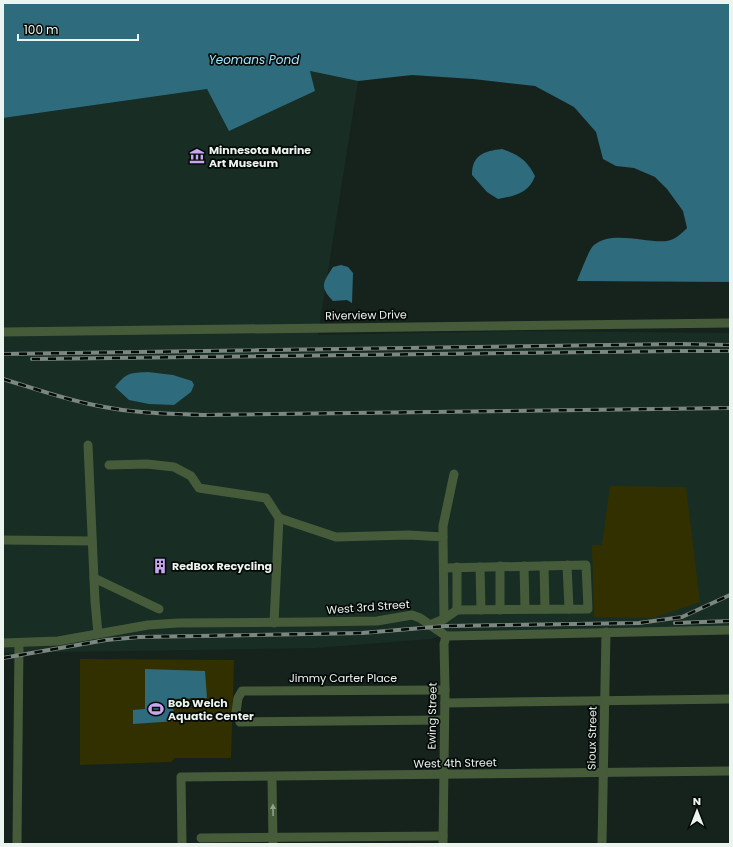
<svg xmlns="http://www.w3.org/2000/svg" width="733" height="847" viewBox="0 0 733 847" font-family="Poppins,sans-serif">
  <style>
    .built { fill: #182d23 }
    .green { fill: #333000 }
    .water { fill: #2e6b7d }
    .lines { fill: none; stroke-linecap: round; stroke-linejoin: round }
    .minor { stroke: #465b3a; stroke-width: 9 }
    .rail-casing { stroke: #7b8781; stroke-width: 4 }
    .rail { stroke: #050a08; stroke-width: 2.5; stroke-dasharray: 8; stroke-linecap: butt }
    .oneway { fill: #90a08b }
    .labels { text-anchor: middle; dominant-baseline: central; stroke-width: 3.5; stroke-linejoin: round; paint-order: stroke }
    .poi-label { font-size: 11px; font-weight: bold; fill: #ebf4ef; stroke: #050a08; text-anchor: start }
    .street-label { font-size: 11px; fill: #ebf4ef; stroke: #050a08 }
    .water-label { font-size: 12px; font-style: italic; fill: #9ee6fe; stroke: #050a08 }
  </style>
  <rect width="100%" height="100%" fill="#15231c"/>
  <path class="built" d="M309,71L358,81L318,335L522,331L730,333V627L456,631L431,639L316,648L3,653V118L207,89Z"/>
  <g class="green">
    <path d="M610,486L686,487L700,602L653,618L594,617L592,545H602Z"/>
    <path d="M80,659L234,660L231,758H175L171,762L80,765Z"/>
  </g>
  <g class="water">
    <path d="M3,3H730V282L577,281C580,274 589,249 594,245C612,230 645,243 667,241C675,240 682,233 687,228L683,211L667,189L655,177L634,168L616,166L603,159L596,132L574,107L535,86L473,79L412,75L358,81L310,71L315,91L229,131L207,89L3,118Z"/>
    <path d="M502,149C519,155 527,160 535,176C529,194 513,196 498,199L487,192L472,175C472,155 484,151 502,149Z"/>
    <path d="M341,265L348,267L353,273L352,303L347,300L333,301C319,286 323,283 333,267Z"/>
    <path d="M148,372L173,375L192,381L194,385L191,392L174,405L149,404L129,400L115,387C127,372 130,373 148,372Z"/>
    <path d="M145,669L205,671L207,698L170,699L177,721L133,724V710L145,709Z"/>
  </g>
  <g class="lines">
    <g class="minor">
      <path d="M3,332L730,323"/>
      <path d="M88,445L95,601L98,634"/>
      <path d="M109,465L147,464L174,467L191,476L199,488L266,498L279,518L274,623"/>
      <path d="M279,518L336,537L409,535L443,537L444,619"/>
      <path d="M443,537V526L454,474"/>
      <path d="M3,540L92,541"/>
      <path d="M567,565L569,609"/>
      <path d="M524,566L525,609"/>
      <path d="M544,566L545,609"/>
      <path d="M457,567V610"/>
      <path d="M480,567L481,610"/>
      <path d="M94,578L159,609"/>
      <path d="M500,610V566"/>
      <path d="M430,625L444,619L457,610L588,609L586,565L444,568"/>
      <path d="M3,643L58,641L148,625L178,623L309,622L377,621L412,615L420,618L446,636L730,630"/>
      <path d="M445,703L730,699"/>
      <path d="M444,720L240,722L236,712L238,698L242,691L445,690"/>
      <path d="M272,777L273,843"/>
      <path d="M201,838L443,836"/>
      <path d="M17,844L19,643"/>
      <path d="M182,844L181,777L730,771"/>
      <path d="M443,844L445,690L444,644L446,636"/>
      <path d="M602,844L606,632"/>
    </g>
    <g class="rail-casing">
      <g id="rail">
        <path d="M3,354L679,344L730,345"/>
        <path d="M32,359L679,351H730"/>
        <path d="M3,379C33,388 63,399 94,405C130,413 167,414 203,415L730,408"/>
        <path d="M675,623L730,621"/>
        <path d="M3,658L106,640L139,637L362,633L446,626L639,623L682,617L730,595"/>
      </g>
    </g>
    <use href="#rail" class="rail"/>
  </g>
  <defs><path id="oneway-solid" d="M-6-.8H1V-3.2L6.5 0L1 3.2V.8H-6Z"/></defs>
  <use class="oneway" href="#oneway-solid" transform="translate(273 810) rotate(-91)"/>
  <defs>
    <g id="museum-bare" transform="scale(1.2)"><path d="M0-6L6-3V-2H-6V-3ZM-5-1h2V3h-2ZM-1-1h2V3h-2ZM3-1h2V3H3ZM-6 4H6V6H-6Z" fill="#c8a6ef" stroke="#050a08" stroke-width="2.5" paint-order="stroke"/></g>
    <g id="building-bare" transform="scale(1.2)"><path d="M-4-6H4V6H1V3H-1V6H-4ZM-2.5-4.3h1.7v1.8h-1.7ZM.8-4.3h1.7v1.8H.8ZM-2.5-1h1.7V.8h-1.7ZM.8-1h1.7V.8H.8Z" fill="#c8a6ef" stroke="#050a08" stroke-width="2.5" paint-order="stroke"/></g>
    <g id="stadium-bare" transform="scale(1.2)"><path d="M0-5a6.5 5 0 1 0 0 10a6.5 5 0 1 0 0-10ZM-3.5-1.8h7v3.6h-7Z" fill="#c8a6ef" stroke="#050a08" stroke-width="2.5" paint-order="stroke"/></g>
  </defs>
  <g fill-rule="evenodd">
    <use href="#museum-bare" x="197" y="156"/>
    <use href="#building-bare" x="160" y="566"/>
    <use href="#stadium-bare" x="156" y="709"/>
  </g>
  <g class="labels">
    <g class="poi-label">
      <text x="209" y="150">Minnesota Marine<tspan x="209" dy="13">Art Museum</tspan></text>
      <text x="172" y="566">RedBox Recycling</text>
      <text x="168" y="703">Bob Welch<tspan x="168" dy="13">Aquatic Center</tspan></text>
    </g>
    <g class="street-label">
      <text transform="translate(366 315) rotate(-1)">Riverview Drive</text>
      <text transform="translate(368 607) rotate(-4)">West 3rd Street</text>
      <text x="343" y="678">Jimmy Carter Place</text>
      <text transform="translate(432 716) rotate(-89)">Ewing Street</text>
      <text transform="translate(592 738) rotate(-89)">Sioux Street</text>
      <text transform="translate(455 763) rotate(-1)">West 4th Street</text>
    </g>
    <g class="water-label">
      <text x="254" y="59">Yeomans Pond</text>
    </g>
  </g>
  <rect width="733" height="847" fill="none" stroke="#ebf4ef" stroke-width="8"/>
  <g transform="translate(697 811)" stroke="#050a08" stroke-width="3" paint-order="stroke">
  <path d="M0-3L7 15L0 10L-7 15Z" fill="#ebf4ef"/>
  <text y="-6" font-size="11" font-weight="bold" text-anchor="middle" fill="#ebf4ef">N</text>
  </g>
  <path d="M18 34v6h120v-6" fill="none" stroke="#ebf4ef" stroke-width="2"/>
  <text x="24" y="34" font-size="12" fill="#ebf4ef" stroke="#050a08" stroke-width="3" paint-order="stroke">100 m</text>
</svg>
